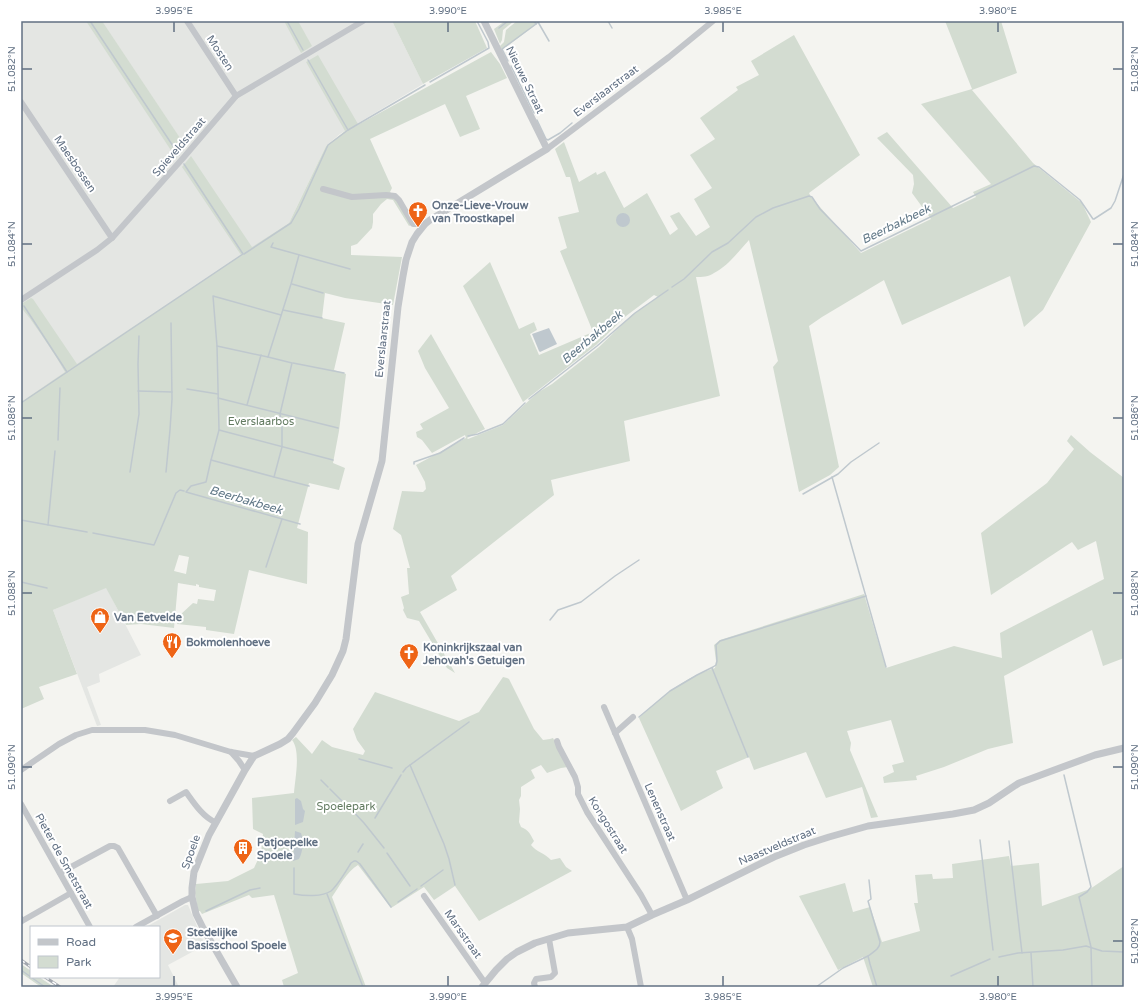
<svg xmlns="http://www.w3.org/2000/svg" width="1145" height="1008" viewBox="0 0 1145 1008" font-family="'Varela Round',sans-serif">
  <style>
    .built { fill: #e4e6e3 }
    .green { fill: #d3dcd1; fill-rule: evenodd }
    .water { fill: #bfc8ce }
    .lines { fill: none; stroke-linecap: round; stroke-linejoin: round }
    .stream { stroke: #bfc8ce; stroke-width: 1.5 }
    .minor { stroke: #c3c6ca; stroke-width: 6 }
    .tertiary { stroke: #c3c6ca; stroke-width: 7 }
    .rail-casing { stroke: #a3a8af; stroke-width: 3 }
    .rail { stroke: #fff; stroke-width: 1.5; stroke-dasharray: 4.5; stroke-linecap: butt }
    .ticks { fill: none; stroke: #617083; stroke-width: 1.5 }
    .labels { text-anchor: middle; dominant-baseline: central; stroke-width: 4; stroke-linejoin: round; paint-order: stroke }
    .street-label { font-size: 11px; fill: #617083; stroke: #fff }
    .poi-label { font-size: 11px; font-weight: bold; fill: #617083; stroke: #fff; text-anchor: start }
    .park-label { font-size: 11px; fill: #627a60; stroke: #fff }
    .water-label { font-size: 12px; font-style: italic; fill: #627988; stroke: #fff }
    .neatline { fill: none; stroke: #617083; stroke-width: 1.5 }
    .ticks-label { font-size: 10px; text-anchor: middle; fill: #617083 }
  </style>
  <rect width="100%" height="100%" fill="#f4f4f0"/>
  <g class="built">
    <path d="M21,21H392L423,84L340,134L326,146L289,223L21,402Z"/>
    <path d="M106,587L141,655L99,674L100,682L87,687L101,725L97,726L53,610Z"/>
    <path d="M185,905H188L205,945L168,965L179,987H113L120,977H159V927H146Z"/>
  </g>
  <g class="green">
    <path d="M86,21H102L186,147L176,158Z"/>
    <path d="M284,21H298L312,46L301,53Z"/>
    <path d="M392,21H475L487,48L423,84Z"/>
    <path d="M505,21H514L503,30L502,40L500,44L494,29Z"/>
    <path d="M517,21H535L537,24L502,50L500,46L504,42L506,30Z"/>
    <path d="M945,21H1001L1017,73L972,90L1033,163L1082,203L1091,222L1043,310L1024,327L1010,276L902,325L884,280L822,317L809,326L839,467L830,475L799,492L773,367L778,361L749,240C738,252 728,266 714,273C709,277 702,277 696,277L720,396L624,421L630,461L551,480L554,495L451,576L457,590L420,612L455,673L447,668L419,621L407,618L403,610L404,608L401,597L409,594L407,568H410L401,535L393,529L402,491L423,492L426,489L425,482L416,465L466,438L465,435L432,453L422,440L417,437L416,432L423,429L420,424L449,408L425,368L418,351L431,334L485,429L467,438L468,439L503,425L537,393L552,384L599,347L632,315L658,297L654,295L626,316L596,345L523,402L463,286L490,262L519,329L534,322L537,330L530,334L539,355L593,332L560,251L567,248L558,217L579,212L570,177H566L555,149L564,142L579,182L596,172L597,175L605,171L624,208L647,193L670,235L678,229L670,216L679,212L696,236L710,227L694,199L712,188L690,155L715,139L700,118L738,90L736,87L759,75L751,61L794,35L860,155L809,193L811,197L861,253L931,219L912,193L914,184L913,175L877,138L887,132L953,208L976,197L973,192L991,184L921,104L972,89Z"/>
    <path d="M491,52L500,64L507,78L466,96L480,129L460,137L445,104L370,139L392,188L390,192L415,223L409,226L393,200L387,199L381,204L373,214V222L372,228L357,244L351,246V255L402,257L393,305L345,298L325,293L322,318L345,323L334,370L346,374L339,431L333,463L345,468L339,490L309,483L297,528L308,532L307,584L249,570L234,634L206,630V627L177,624L180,615L193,603L197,604L198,599L214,601L216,590L199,587V585L196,584V586L178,583L174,628L141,624L126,625L106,588L53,610L77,674L39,687L44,699L21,709V402L65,372C55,354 43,337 31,320C28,315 22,311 21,304L31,298L33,299L77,364L241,255L182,167L191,156L252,247L289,223L326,146L345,131L306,62L318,55L358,124L354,127ZM179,555L189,557L186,574L174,571Z"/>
    <path d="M1071,435L1090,452L1124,478V658L1103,666L1092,630L1004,676L1013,743L988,749L944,767L916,776L917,780L884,783L883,777L894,772L892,765L904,762L891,720L847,731L851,743L850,750L878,817L871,818L862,787L826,798L806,752L754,770L749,757L716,771L723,788L681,811L639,718C655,703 676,684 697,675C702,672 709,670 715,668L716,661L714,645L720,640L864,594L886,668L954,646L1002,658L1000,633L1104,579L1096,541L1078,550L1072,542L991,595L981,533L1047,483L1074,449L1067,441Z"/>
    <path d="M503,677L507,678L509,679L534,729L543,740L550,739L553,738L568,767L561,768L547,773L541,765L531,770L535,778L521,787V796L519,800L520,809L519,822L521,827C529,830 530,834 534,841L531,845C536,852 545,853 551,860L560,858L566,867L572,871L479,921L455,886L434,900L424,887L391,908L358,865C347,871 339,887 332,897L366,987H284L282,980L298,973L274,895L252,898L249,895L202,914L200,911H198L195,893L196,884L228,881L254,868L261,853L263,834L253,829L252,798L294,793C295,779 301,751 292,740L296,737L312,754L322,740L332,747L363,755L365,751L357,740L353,729L375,692L459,721L479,712Z"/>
    <path d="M1009,856L1011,866L1039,863L1042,906L1090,889L1124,866V987H873L863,957L838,970L799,896L845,883L853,912L870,907L882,942L920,931L914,903H918L915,875L932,874L933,879L953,878L952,864Z"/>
    <path d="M21,964L31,971V977H39L54,987H41L21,973Z"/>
  </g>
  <g class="water">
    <circle cx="623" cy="220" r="7"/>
    <path d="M549,328L557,344L540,352L539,351L532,334Z"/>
    <path d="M297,798L301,801L303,809L305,811L303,822L295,825V799Z"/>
    <path d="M295,831L301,833C304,841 303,851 299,859L293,861Z"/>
  </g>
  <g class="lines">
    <g class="stream">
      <path d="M90,21L179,155"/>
      <path d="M287,21L303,50"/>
      <path d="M608,21L612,28"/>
      <path d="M536,24L538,22L549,41"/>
      <path d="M499,28L508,21"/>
      <path d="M508,61L502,49L536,24L534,21"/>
      <path d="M511,66L534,113"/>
      <path d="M430,82L489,48L488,42L477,21"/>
      <path d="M537,120L546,139L548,140L560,133L572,123"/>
      <path d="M348,130L425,85"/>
      <path d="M273,243L271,247L350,269"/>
      <path d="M244,254L291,223L299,209L328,145L348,130L308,60"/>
      <path d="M299,255L291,284L268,357L292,363L280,414L282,425V447L274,477L211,460L206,482L191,486L186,492L300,524"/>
      <path d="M292,284L323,293"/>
      <path d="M672,287L684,279L712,252L728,243L756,217L773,208L809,196L812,197L820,209L861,251L1034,166L1039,167L1080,200L1093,219H1094L1111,208L1115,201L1124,174"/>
      <path d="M24,306L67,372"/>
      <path d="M283,310L322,318"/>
      <path d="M217,346L268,357"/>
      <path d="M293,363L344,373"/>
      <path d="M187,389L218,394"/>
      <path d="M138,391L172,392"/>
      <path d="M218,398L338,428"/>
      <path d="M529,399L597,346L635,313L668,290"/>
      <path d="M21,403L243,254L184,164"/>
      <path d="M247,405L261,355"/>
      <path d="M219,430L333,460"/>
      <path d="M468,436L478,434L503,424L525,403"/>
      <path d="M58,440L60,388"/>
      <path d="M211,460L219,430L217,346L213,296L281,315"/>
      <path d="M414,464V462L440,453L464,438"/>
      <path d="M130,472L139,414L138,364L139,336"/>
      <path d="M166,472L170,430L172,399L171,323"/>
      <path d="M274,477L309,486"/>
      <path d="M832,477L886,667"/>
      <path d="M803,494L838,474L851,462L879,443"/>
      <path d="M21,520L87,532"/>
      <path d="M48,525L55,451"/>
      <path d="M93,533L154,545L176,493L180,490L184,491"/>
      <path d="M266,567L282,519"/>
      <path d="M21,582L47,588"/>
      <path d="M550,620L558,610L581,602L615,576L639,560"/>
      <path d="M712,668L748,757"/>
      <path d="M639,717L670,691L697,675L713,667L716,665L717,661L716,645L720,641L866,596"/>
      <path d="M359,759L392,768"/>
      <path d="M410,765L444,844L449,859L455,885"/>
      <path d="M403,772L406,768L469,722"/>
      <path d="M1064,775L1091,887L1087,892L1079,897L1091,947L1092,987"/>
      <path d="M321,780L328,787"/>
      <path d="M330,789L343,802"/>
      <path d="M346,804L364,823L384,848"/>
      <path d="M375,818L401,775"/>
      <path d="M980,840L993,950"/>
      <path d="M1009,841L1022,953"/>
      <path d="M358,852L363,844"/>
      <path d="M387,853L410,886"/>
      <path d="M294,868V894C305,896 322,897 331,891C338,885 346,871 351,863L354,861H356L360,864L391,907"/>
      <path d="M869,880L871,899L868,901L880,942C880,949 873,952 868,956L870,964L877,987"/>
      <path d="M421,886L443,870"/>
      <path d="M327,894L363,987"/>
      <path d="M398,902L417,889"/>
      <path d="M206,911L250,890L260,888"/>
      <path d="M1031,953L1033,987"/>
      <path d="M999,957L1018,953L1063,950L1086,946L1102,951L1124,952"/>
      <path d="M21,970L45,987"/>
      <path d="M951,976L990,959"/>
      <path d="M816,987L843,968L868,956"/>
    </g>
    <g class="minor">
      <path d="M187,21L236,96"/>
      <path d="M21,102L112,238"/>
      <path d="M547,149L669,57L713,21"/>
      <path d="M323,189L352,197L386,195L395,196L399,200L413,224H425"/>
      <path d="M21,300L97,250L112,238L184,157L236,96L363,21"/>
      <path d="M604,707L687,900"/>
      <path d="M615,733L633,717"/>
      <path d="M557,741L559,747L575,777L578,787V794L587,812L641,895L652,915"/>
      <path d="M231,752L239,761L245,770"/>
      <path d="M21,770L59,744L76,735L92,730H145L175,735L231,752L254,756"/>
      <path d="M170,801L186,792C194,803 203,817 215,822"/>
      <path d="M21,804L90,927"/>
      <path d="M60,873L110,846H114L118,848L157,916"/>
      <path d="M424,896L485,983"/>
      <path d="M21,919L22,921L71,893"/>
      <path d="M136,927L183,901L192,897"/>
      <path d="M627,927L632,939L641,987"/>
      <path d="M535,987L534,983L536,979L551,977L555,973L549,939"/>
    </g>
    <g class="tertiary">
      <path d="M237,987L203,928L196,914L192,897V888L194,872L197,865L209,835L245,770L254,756L280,744L288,739L293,733L315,703L332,675L343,651L346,639L358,544L382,461L398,307L403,276L406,260L412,242L417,234L425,224L430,220L547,149L484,21"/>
      <path d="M482,987L496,970L507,959L517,952L535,943L568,933L627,927L652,915L687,900L774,857L804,845L829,837L868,826L953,814L974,810L989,803L1019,783L1030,779L1095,755L1124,748"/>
    </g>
    <g class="rail-casing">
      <g id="rail">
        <path d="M21,960L31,967"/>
        <path d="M45,977L60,987"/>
      </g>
    </g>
    <use href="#rail" class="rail"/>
  </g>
  <path class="ticks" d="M174,22V32M448,22V32M723,22V32M998,22V32M22,69H32M1113,69H1123M22,244H32M1113,244H1123M22,418H32M1113,418H1123M22,593H32M1113,593H1123M22,767H32M1113,767H1123M1113,941H1123M174,976V986M448,976V986M723,976V986M998,976V986"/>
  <defs>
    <g id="church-pin" transform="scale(1)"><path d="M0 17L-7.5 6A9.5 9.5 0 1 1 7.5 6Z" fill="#ee6416" stroke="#fff"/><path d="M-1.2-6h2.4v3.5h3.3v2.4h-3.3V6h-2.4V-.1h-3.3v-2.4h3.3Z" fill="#fff"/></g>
    <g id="shop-pin" transform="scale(1)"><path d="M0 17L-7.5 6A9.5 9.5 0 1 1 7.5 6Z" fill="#ee6416" stroke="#fff"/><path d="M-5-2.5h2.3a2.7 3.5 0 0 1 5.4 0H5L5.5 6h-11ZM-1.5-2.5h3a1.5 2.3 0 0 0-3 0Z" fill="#fff"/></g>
    <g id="restaurant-pin" transform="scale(1)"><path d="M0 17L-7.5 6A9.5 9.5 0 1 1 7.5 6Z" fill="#ee6416" stroke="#fff"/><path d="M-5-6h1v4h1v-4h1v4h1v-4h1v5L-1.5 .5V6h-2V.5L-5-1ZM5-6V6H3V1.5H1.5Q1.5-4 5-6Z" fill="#fff"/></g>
    <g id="building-pin" transform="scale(1)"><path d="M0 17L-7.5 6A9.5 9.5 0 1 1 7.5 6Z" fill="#ee6416" stroke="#fff"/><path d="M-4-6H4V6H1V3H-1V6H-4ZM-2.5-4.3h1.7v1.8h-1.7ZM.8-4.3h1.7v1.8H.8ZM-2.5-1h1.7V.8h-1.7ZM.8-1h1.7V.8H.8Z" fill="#fff"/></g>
    <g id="school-pin" transform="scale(1)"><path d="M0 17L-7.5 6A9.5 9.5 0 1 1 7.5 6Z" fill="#ee6416" stroke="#fff"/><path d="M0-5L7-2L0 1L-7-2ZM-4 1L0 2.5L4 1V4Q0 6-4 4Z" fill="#fff"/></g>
  </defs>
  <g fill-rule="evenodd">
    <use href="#church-pin" x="418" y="211"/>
    <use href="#shop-pin" x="100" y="617"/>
    <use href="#restaurant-pin" x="172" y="642"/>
    <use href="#church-pin" x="409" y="653"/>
    <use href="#building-pin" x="243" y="848"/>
    <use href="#school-pin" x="173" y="938"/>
  </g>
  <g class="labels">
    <g class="street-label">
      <text transform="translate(220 53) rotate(57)">Mosten</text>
      <text transform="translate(525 80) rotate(64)">Nieuwe Straat</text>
      <text transform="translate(606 91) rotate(-37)">Everslaarstraat</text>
      <text transform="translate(179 147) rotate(-49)">Spieveldstraat</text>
      <text transform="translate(75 164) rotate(56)">Maesbossen</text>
      <text transform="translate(383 339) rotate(-84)">Everslaarstraat</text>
      <text transform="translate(660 812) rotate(66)">Lenenstraat</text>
      <text transform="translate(608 825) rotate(58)">Kongostraat</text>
      <text transform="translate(777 846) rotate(-23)">Naastveldstraat</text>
      <text transform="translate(191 852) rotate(-70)">Spoele</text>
      <text transform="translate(64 861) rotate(61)">Pieter de Smetstraat</text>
      <text transform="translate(463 934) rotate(55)">Marsstraat</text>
    </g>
    <g class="poi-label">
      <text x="432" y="205">Onze-Lieve-Vrouw<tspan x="432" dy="13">van Troostkapel</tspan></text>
      <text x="114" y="617">Van Eetvelde</text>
      <text x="186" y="642">Bokmolenhoeve</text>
      <text x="423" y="647">Koninkrijkszaal van<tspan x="423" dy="13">Jehovah's Getuigen</tspan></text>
      <text x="257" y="842">Patjoepelke<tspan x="257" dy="13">Spoele</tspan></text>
      <text x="187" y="932">Stedelijke<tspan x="187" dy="13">Basisschool Spoele</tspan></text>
    </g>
    <g class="park-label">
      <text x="261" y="421">Everslaarbos</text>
      <text x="346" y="806">Spoelepark</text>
    </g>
    <g class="water-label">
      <text transform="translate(896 224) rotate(-26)">Beerbakbeek</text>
      <text transform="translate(592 337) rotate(-40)">Beerbakbeek</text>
      <text transform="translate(246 500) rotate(16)">Beerbakbeek</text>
    </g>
  </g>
  <rect width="1145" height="1008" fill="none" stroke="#ffffff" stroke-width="44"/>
  <rect x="30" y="926" width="130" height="52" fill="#ffffff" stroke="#c0c6cd"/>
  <rect x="38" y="939" width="20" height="6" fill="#c3c6ca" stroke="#c0c6cd"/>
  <text x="66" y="946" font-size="12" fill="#617083">Road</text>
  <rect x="38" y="956" width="20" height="12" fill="#d3dcd1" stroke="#c0c6cd"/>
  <text x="66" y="966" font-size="12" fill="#617083">Park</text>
  <rect x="22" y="22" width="1101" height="964" class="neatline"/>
  <g class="ticks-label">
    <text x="174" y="14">3.995°E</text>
    <text x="448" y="14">3.990°E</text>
    <text x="723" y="14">3.985°E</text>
    <text x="998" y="14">3.980°E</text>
    <text transform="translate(1134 69) rotate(-90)" y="4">51.082°N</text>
    <text transform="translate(11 69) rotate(-90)" y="4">51.082°N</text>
    <text transform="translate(1134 244) rotate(-90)" y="4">51.084°N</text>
    <text transform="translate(11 244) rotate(-90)" y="4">51.084°N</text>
    <text transform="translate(1134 418) rotate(-90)" y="4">51.086°N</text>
    <text transform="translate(11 418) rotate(-90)" y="4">51.086°N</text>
    <text transform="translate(1134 593) rotate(-90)" y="4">51.088°N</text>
    <text transform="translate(11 593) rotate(-90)" y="4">51.088°N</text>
    <text transform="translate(1134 767) rotate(-90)" y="4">51.090°N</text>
    <text transform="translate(11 767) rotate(-90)" y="4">51.090°N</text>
    <text transform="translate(1134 941) rotate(-90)" y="4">51.092°N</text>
    <text x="174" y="1000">3.995°E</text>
    <text x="448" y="1000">3.990°E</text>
    <text x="723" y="1000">3.985°E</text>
    <text x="998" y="1000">3.980°E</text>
  </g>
</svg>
